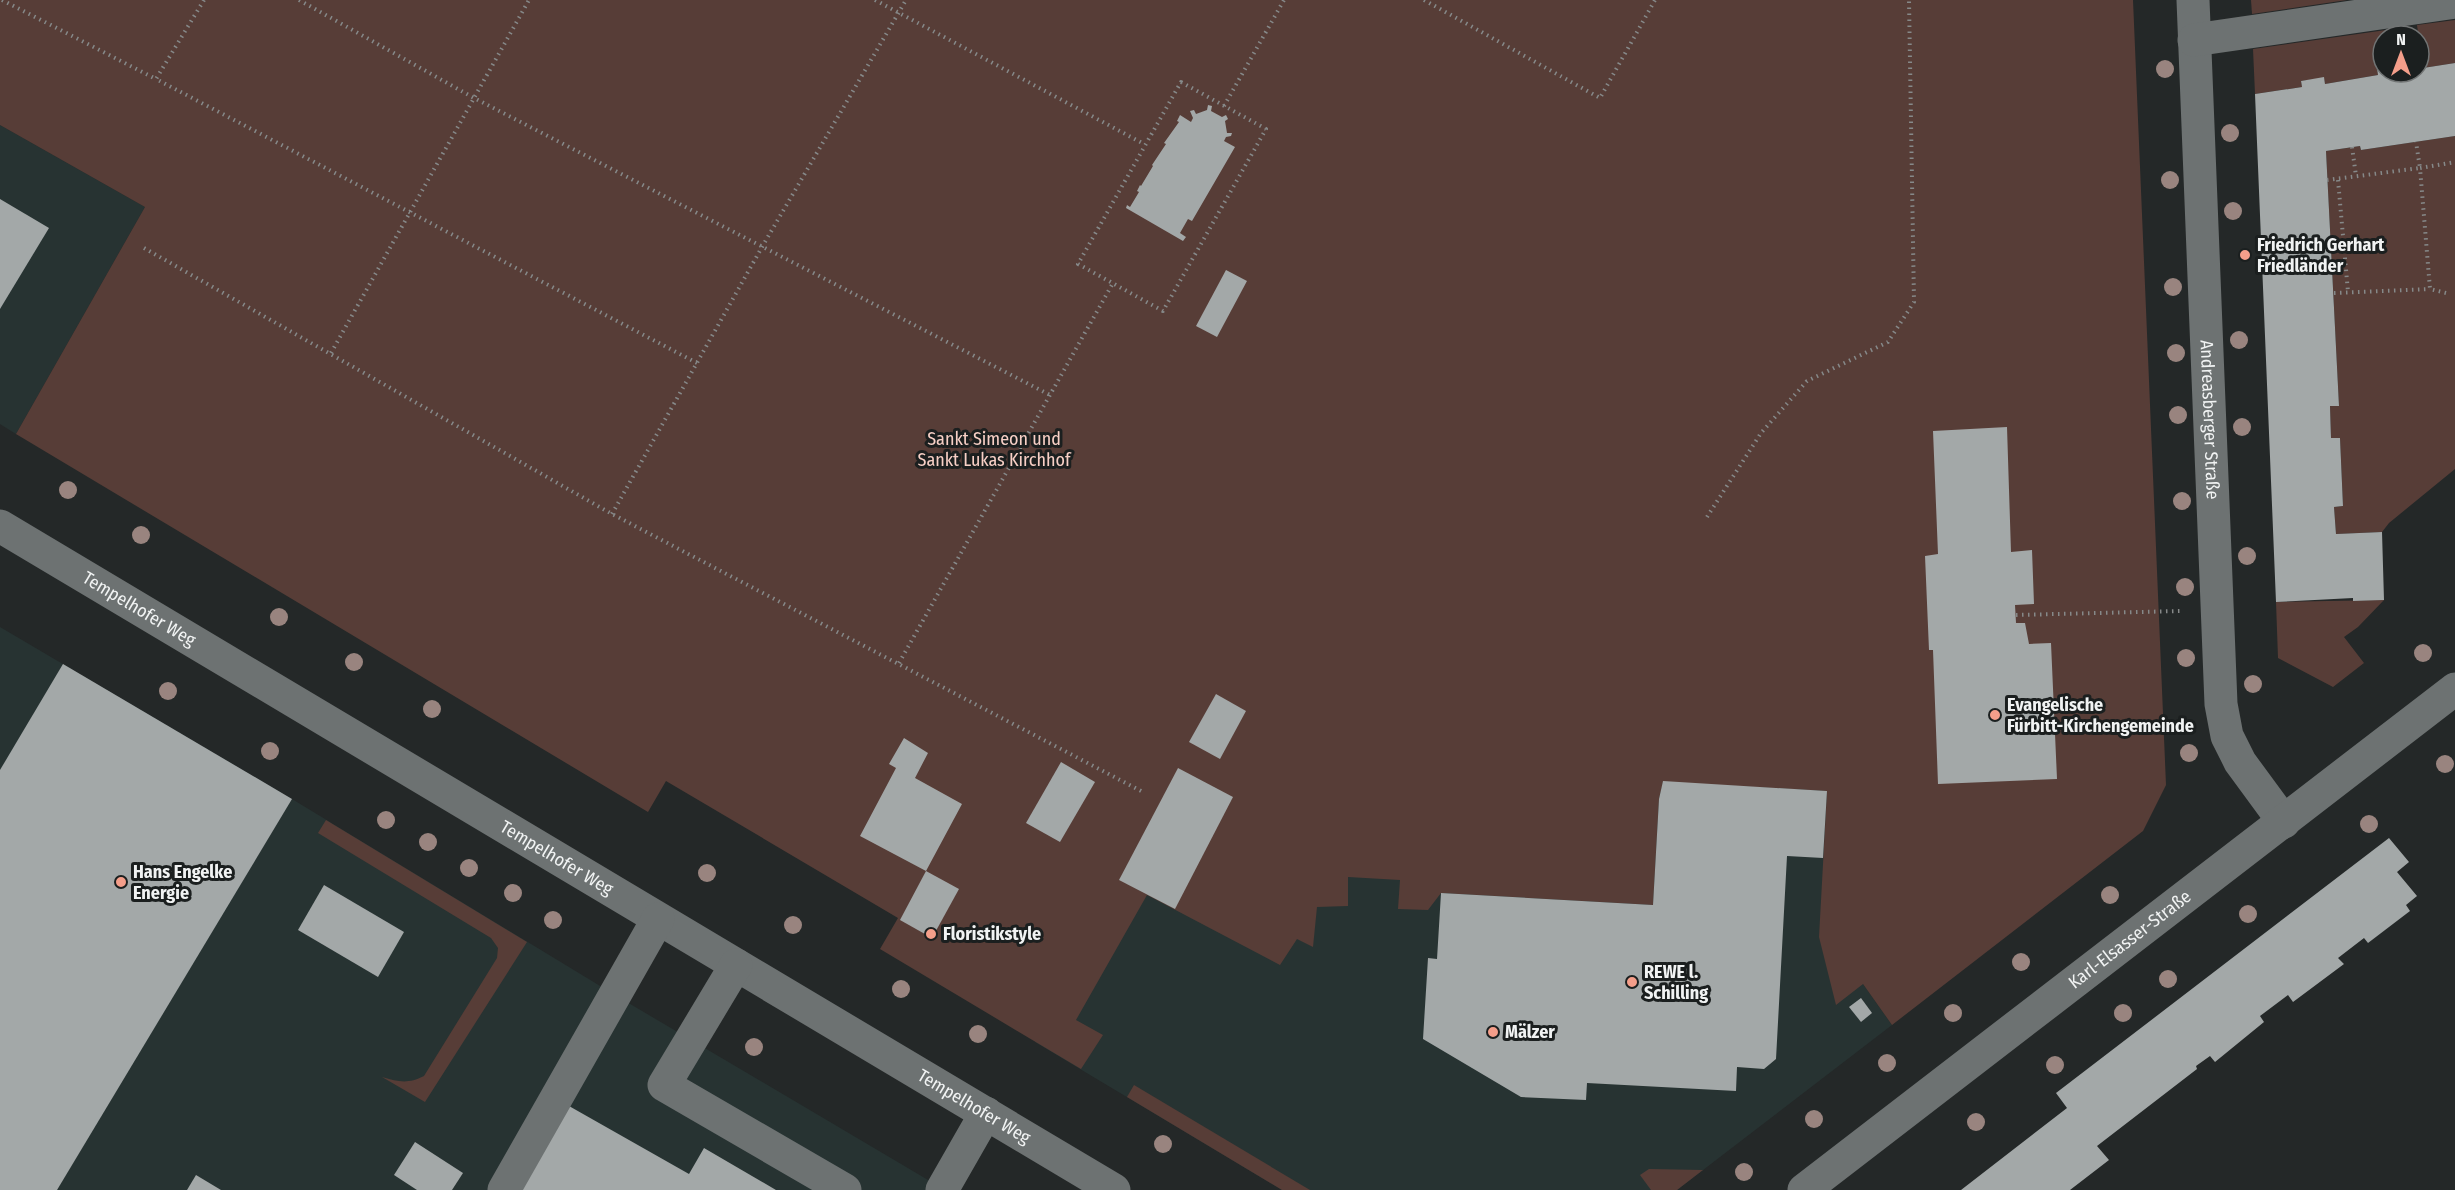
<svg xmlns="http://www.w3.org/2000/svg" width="2455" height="1190" viewBox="0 0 2455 1190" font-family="'Fira Sans Condensed',sans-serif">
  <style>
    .built { fill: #273332 }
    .green { fill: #573d37 }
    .building { fill: #a3a8a8 }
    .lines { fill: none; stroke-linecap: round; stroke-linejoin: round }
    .path { stroke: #868989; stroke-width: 4; stroke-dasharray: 1.5 4.5; stroke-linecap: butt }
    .minor { stroke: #6d7272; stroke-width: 33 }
    .tree { fill: #99847f }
    .poi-dot { fill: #f49e8a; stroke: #1b1f1f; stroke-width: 2 }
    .labels { text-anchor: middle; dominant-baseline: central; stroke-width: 6; stroke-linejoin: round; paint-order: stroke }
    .poi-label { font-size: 18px; font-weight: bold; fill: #f1f3f3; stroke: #1b1f1f; text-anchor: start }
    .street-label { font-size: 18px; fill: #f1f3f3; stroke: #1b1f1f }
    .park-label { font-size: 18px; fill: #f8d0c6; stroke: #1b1f1f }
  </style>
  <rect width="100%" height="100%" fill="#242828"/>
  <g class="built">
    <path d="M0,125L145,207L16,434L0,424Z"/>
    <path d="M0,627L292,799L615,995L945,1190H0Z"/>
    <path d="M1853,656L1863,984L1892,1025L1677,1190H1282L1035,1042L1119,880L1324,866L1658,711Z"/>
  </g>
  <g class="green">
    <path d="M0,0H2133L2166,785L2143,831L1892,1025L1863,984L1836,1005L1819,937L1827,791L1663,782L1659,799L1653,905L1441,893L1428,910L1398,909L1400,880L1348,877V906L1317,907L1313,947L1297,939L1280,965L1147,895L1076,1020L1103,1035L1081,1069L880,949L898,918L666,781L648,812L16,434L145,207L0,125Z"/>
    <path d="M2251,0H2347L2252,14Z"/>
    <path d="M2455,20V63L2423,68L2417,25Z"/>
    <path d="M2393,29L2394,36H2383V68L2377,69L2378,75L2325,84L2324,78L2301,81L2302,87L2255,94L2253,49Z"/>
    <path d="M2455,136V469L2389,523L2382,532L2336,534L2334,507L2343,506L2340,438H2331L2330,406H2339L2326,151L2360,146L2361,150Z"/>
    <path d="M2384,600L2358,627L2344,637L2364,663L2333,687L2278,658L2276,602Z"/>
    <path d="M326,820L527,942L425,1102L382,1077C399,1082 408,1084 424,1076L497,958L498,948L491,938L318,833Z"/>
    <path d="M1134,1085L1310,1190H1282L1127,1097Z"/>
    <path d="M1649,1169L1703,1170L1677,1190H1651L1640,1175Z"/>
  </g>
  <g class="building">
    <path d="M2419,62H2422L2423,68L2455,63V136L2361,150L2360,146L2326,151L2339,406H2330L2331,438H2340L2343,506L2334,507L2336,534L2382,532L2384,600L2353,601V598L2276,602L2255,94L2302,87L2301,81L2324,77L2325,84L2378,75L2377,69L2383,68V72H2419Z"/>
    <path d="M1208,105L1212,106L1211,111L1222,117L1226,115L1228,119L1225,121L1227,133H1232L1231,136L1226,137L1224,141L1235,147L1192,221L1188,219L1180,233L1186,237L1183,241L1126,208L1127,205L1130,207L1139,192L1137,191L1140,185L1141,186L1153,166L1152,165L1166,144L1164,143L1179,122L1177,121L1180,115L1191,122L1193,118L1190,111L1194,110L1196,114L1207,110Z"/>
    <path d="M0,199L49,228L0,309Z"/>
    <path d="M1226,270L1247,281L1217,337L1196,326Z"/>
    <path d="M2007,427L2011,552L2032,550L2034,604L2015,605L2016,623H2025L2029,644L2051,643L2057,779L1938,784L1933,650H1929L1925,556L1938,554L1933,431Z"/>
    <path d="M63,664L292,799L57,1190H0V770Z"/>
    <path d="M1216,694L1246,711L1220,759L1189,742Z"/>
    <path d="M904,738L928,753L915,778L962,804L926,871L860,836L896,768L889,764Z"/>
    <path d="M1061,762L1095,782L1060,842L1026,823Z"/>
    <path d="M1178,768L1233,797L1175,909L1119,880Z"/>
    <path d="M1663,781L1827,791L1823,858L1787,856L1776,1059L1764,1069L1737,1067L1736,1091L1587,1083L1586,1100L1521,1097L1423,1039L1428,958L1437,959L1441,893L1653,905L1659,799Z"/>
    <path d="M2389,838L2409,862L2397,872L2417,896L2406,905L2410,911L2368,943L2364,938L2338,958L2344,964L2293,1002L2288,995L2260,1016L2264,1022L2215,1062L2210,1056L2196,1066L2197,1069L2097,1146L2109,1160L2070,1190H1961L2067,1108L2056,1093Z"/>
    <path d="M926,871L959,889L932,938L900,920Z"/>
    <path d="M324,885L404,932L378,977L298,930Z"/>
    <path d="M1861,998L1872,1013L1861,1022L1849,1007Z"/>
    <path d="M569,1106L689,1174L704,1148L776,1190H520Z"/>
    <path d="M415,1142L463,1173L452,1190H417L394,1175Z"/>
    <path d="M196,1175L221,1190H187Z"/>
  </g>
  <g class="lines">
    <g class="path">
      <path d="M2,0L156,79"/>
      <path d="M204,0L156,79L697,363"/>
      <path d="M299,0L474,98L1050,395"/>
      <path d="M875,0L1144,144"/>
      <path d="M1424,0L1600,98L1655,0"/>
      <path d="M1181,82L1266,129L1163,311L1078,264Z"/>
      <path d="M1224,106L1284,0"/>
      <path d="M2352,147L2356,176"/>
      <path d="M2327,180L2420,168L2416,142"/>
      <path d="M2338,180L2348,292"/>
      <path d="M144,248L612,514L1143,792"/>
      <path d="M2334,293L2430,289"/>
      <path d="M2446,293L2430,289L2420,168L2455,162"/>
      <path d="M331,353L529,0"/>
      <path d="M612,514L762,247L906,0"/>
      <path d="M1707,517L1761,433L1807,381L1888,342L1914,302L1909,0"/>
      <path d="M2016,615L2180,611"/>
      <path d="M899,663L1113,283"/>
    </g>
    <g class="minor">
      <path id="s1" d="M2193,0L2221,704L2227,736L2240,762L2284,822"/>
      <path d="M2194,40L2455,2"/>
      <path id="s2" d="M0,526L1114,1190"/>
      <path d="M736,965L664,1085L845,1190"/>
      <path d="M504,1190L658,919"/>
      <path d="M942,1190L986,1113"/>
      <path id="s3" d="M1804,1190L2455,689"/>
    </g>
  </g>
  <g class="tree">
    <circle cx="2165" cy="69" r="9"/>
    <circle cx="2230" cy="133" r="9"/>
    <circle cx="2170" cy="180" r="9"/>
    <circle cx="2233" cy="211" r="9"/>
    <circle cx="2173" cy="287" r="9"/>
    <circle cx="2239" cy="340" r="9"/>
    <circle cx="2176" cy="353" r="9"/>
    <circle cx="2178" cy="415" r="9"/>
    <circle cx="2242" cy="427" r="9"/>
    <circle cx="68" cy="490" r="9"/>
    <circle cx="2182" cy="501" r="9"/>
    <circle cx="141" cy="535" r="9"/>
    <circle cx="2247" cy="556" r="9"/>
    <circle cx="2185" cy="587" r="9"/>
    <circle cx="279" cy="617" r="9"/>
    <circle cx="2423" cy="653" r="9"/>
    <circle cx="2186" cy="658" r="9"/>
    <circle cx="354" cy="662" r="9"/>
    <circle cx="2253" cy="684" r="9"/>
    <circle cx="168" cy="691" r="9"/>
    <circle cx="432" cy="709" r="9"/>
    <circle cx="270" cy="751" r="9"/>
    <circle cx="2189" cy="753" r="9"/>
    <circle cx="2445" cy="764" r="9"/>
    <circle cx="386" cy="820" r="9"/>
    <circle cx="2369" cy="824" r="9"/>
    <circle cx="428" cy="842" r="9"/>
    <circle cx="469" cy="868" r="9"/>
    <circle cx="707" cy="873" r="9"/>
    <circle cx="513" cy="893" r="9"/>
    <circle cx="2110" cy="895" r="9"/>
    <circle cx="2248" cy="914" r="9"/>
    <circle cx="553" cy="920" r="9"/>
    <circle cx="793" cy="925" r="9"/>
    <circle cx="2021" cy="962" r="9"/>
    <circle cx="2168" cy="979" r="9"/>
    <circle cx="901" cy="989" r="9"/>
    <circle cx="1953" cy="1013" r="9"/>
    <circle cx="2123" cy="1013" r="9"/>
    <circle cx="978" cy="1034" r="9"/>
    <circle cx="754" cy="1047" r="9"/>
    <circle cx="1887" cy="1063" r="9"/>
    <circle cx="2055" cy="1065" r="9"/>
    <circle cx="1814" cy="1119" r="9"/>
    <circle cx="1976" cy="1122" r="9"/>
    <circle cx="1163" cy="1144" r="9"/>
    <circle cx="1744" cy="1172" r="9"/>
  </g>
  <g class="poi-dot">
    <circle cx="2245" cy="255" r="6"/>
    <circle cx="1995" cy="715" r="6"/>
    <circle cx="121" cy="882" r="6"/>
    <circle cx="931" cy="934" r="6"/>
    <circle cx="1632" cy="982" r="6"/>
    <circle cx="1493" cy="1032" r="6"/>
  </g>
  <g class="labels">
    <g class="poi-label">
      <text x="2257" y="245">Friedrich Gerhart<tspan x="2257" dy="21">Friedländer</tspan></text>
      <text x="2007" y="705">Evangelische<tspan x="2007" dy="21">Fürbitt-Kirchengemeinde</tspan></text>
      <text x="133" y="872">Hans Engelke<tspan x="133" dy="21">Energie</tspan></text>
      <text x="943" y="934">Floristikstyle</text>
      <text x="1644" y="972">REWE l.<tspan x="1644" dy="21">Schilling</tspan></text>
      <text x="1505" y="1032">Mälzer</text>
    </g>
    <g class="street-label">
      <text stroke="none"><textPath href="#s1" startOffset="420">Andreasberger Straße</textPath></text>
      <text stroke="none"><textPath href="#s2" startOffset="162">Tempelhofer Weg</textPath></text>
      <text stroke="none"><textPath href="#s2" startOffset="648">Tempelhofer Weg</textPath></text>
      <text stroke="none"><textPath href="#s3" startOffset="411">Karl-Elsasser-Straße</textPath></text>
      <text stroke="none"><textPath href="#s2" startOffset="1134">Tempelhofer Weg</textPath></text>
    </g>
    <g class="park-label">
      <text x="994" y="439">Sankt Simeon und<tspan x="994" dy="21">Sankt Lukas Kirchhof</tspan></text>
    </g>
  </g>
  <g transform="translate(2401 54)"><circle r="28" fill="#1b1f1f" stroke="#717474" stroke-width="1.5"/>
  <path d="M0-4.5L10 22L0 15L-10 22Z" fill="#f49e8a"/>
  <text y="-9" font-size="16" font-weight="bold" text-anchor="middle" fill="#f1f3f3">N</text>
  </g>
</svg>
